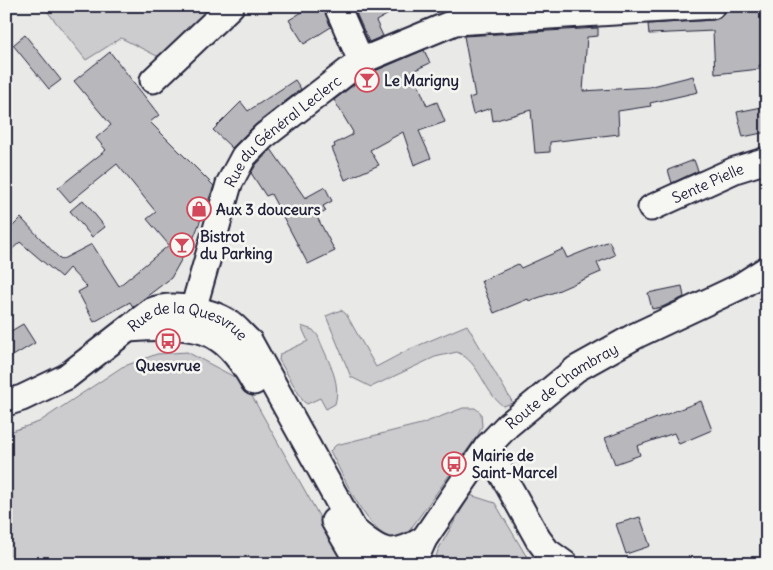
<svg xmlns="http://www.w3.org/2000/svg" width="773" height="570" viewBox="0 0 773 570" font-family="Delius,sans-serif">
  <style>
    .green { fill: #ccccce; stroke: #777784 }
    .building { fill: #b8b8bc; stroke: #22223b }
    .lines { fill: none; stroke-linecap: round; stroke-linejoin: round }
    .minor-casing { stroke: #22223b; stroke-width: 29 }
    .minor { stroke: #f6f6f2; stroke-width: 25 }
    .labels { text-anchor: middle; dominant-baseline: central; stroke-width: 5; stroke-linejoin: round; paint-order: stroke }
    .poi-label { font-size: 15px; font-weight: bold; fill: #22223b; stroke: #f6f6f2; text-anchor: start }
    .street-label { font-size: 15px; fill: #22223b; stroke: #f6f6f2 }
  </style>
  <rect width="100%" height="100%" fill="#e9e9e7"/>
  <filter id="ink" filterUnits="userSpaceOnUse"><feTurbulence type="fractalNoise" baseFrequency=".02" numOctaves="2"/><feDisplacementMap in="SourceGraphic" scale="10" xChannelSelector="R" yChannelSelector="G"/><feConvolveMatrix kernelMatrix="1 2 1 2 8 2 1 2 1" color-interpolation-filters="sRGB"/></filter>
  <g filter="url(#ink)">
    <g class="green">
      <path d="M43,6H217L167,52L157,56L121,38L86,60Z"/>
      <path d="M341,310L346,314L376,367L410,349L467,325L513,403L503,406C483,391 481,363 457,352L435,357L371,387L351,377L326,316Z"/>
      <path d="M301,326L313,330L318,336C326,358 342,381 335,404L326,409L320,398L307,404L303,401L279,360L280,354L308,341Z"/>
      <path d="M187,352L244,382L346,564H6V433L39,422L122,367L157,354Z"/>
      <path d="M463,408H475L481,413L482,426L478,435L407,534L394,540C366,532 344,476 330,451L336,445L421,424Z"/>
      <path d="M470,495L495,503L525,554L534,564H434L438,550Z"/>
    </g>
    <g class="building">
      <path d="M312,6H323L331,27L304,44L289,20Z"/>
      <path d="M353,6H403L376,21L383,36L369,42Z"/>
      <path d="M767,8V64L759,65L760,69L715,74L713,31L649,34L648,24L713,20L720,18L725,11Z"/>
      <path d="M598,28V36L587,37L583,91L649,87L693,76L698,92L650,103L651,106L618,111L619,134L550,142V152L535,153L531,110L493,121L491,108L473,114L469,98L475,96L464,36Z"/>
      <path d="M25,35L61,80L49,89L13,45Z"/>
      <path d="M424,50L430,63L413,71L427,106L437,102L445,122L419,131L431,158L414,165L403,132L370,150L379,165L345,180L332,148L335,147L334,144L352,135L353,132L334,100L368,74Z"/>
      <path d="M110,52L159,115L150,122L214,186L194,237L171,278L133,307L130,302L94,322L78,292L87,287L69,268L61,277L20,242L6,255V233L21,218L61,260L92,244L119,286L169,245L147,219L156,212L117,164L70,202L58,188L106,150L96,138L111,125L74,81Z"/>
      <path d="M295,80L301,89L255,125L232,148L213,130L241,102L248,111Z"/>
      <path d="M767,106V132L743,137L737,112Z"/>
      <path d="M271,149L305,198L325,187L332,201L323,206L326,211L317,217L335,251L308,264L271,194L266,196L251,173L256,165Z"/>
      <path d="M694,160L698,171L672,183L668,170Z"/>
      <path d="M83,200L105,227L92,237L70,211Z"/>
      <path d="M609,241L615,255L597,263L601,272L555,292L529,301L528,299L494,313L481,281L516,265L518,264L521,268L563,249L567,258Z"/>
      <path d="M682,286L684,297L662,307L652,309L648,293Z"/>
      <path d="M23,324L35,343L6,360V334Z"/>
      <path d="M701,401L712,430L679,444L674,433L637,446L640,455L615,464L605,438Z"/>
      <path d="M640,517L650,546L626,554L616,524Z"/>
    </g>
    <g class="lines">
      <g class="minor-casing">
        <g id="minor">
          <path d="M337,6L361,61"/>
          <path d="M153,80L231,6"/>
          <path id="s1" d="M651,208L735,170L767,160"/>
          <path id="s2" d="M188,327L229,184L244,156L264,136L361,61L455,22L712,6"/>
          <path d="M129,329C194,325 219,321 254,382"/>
          <path id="s3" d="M6,403L22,398L66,377L151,311C173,302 210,310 230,323C237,328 243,336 250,342L354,530C382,554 392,558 424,539"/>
          <path d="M487,447L538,539L547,551L565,564"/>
          <path d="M334,521L359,564"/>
          <path id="s4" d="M417,555L424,539L487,447L508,425L576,369L637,335L739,287L767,269"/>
        </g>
      </g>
      <use href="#minor" class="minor"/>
    </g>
  </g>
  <defs>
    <g id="bar-ring" transform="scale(1.25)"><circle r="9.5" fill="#f6f6f2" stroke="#d1495b" stroke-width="1.5"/><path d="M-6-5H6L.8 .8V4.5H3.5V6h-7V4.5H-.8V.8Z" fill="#d1495b"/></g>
    <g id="shop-ring" transform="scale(1.25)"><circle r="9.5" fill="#f6f6f2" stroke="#d1495b" stroke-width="1.5"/><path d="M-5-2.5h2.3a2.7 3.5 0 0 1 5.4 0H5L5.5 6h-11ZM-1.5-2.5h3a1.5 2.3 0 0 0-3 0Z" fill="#d1495b"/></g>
    <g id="bus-ring" transform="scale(1.25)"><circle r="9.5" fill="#f6f6f2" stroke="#d1495b" stroke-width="1.5"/><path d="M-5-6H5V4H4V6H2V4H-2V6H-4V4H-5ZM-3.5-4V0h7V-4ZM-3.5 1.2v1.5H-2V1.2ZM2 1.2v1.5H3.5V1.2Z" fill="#d1495b"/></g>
  </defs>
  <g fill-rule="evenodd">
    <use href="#bar-ring" x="367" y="80"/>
    <use href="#shop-ring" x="199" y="209"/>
    <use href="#bar-ring" x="182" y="245"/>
    <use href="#bus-ring" x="168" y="341"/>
    <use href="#bus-ring" x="454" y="464"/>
  </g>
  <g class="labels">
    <g class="poi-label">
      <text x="384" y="80">Le Marigny</text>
      <text x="216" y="209">Aux 3 douceurs</text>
      <text x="200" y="236">Bistrot<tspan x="200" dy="17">du Parking</tspan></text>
      <text x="168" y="365" text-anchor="middle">Quesvrue</text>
      <text x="472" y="455">Mairie de<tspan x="472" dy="17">Saint-Marcel</tspan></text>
    </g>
    <g class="street-label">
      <text stroke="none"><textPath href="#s2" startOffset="225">Rue du Général Leclerc</textPath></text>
      <text stroke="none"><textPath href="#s1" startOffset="62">Sente Pielle</textPath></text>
      <text stroke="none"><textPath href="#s3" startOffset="211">Rue de la Quesvrue</textPath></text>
      <text stroke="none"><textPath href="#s4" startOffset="226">Route de Chambray</textPath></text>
    </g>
  </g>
  <rect width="773" height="570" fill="none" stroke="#f6f6f2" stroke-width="25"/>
  <rect x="12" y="12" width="748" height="545" fill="none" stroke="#22223b" stroke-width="2" filter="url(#ink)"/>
</svg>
